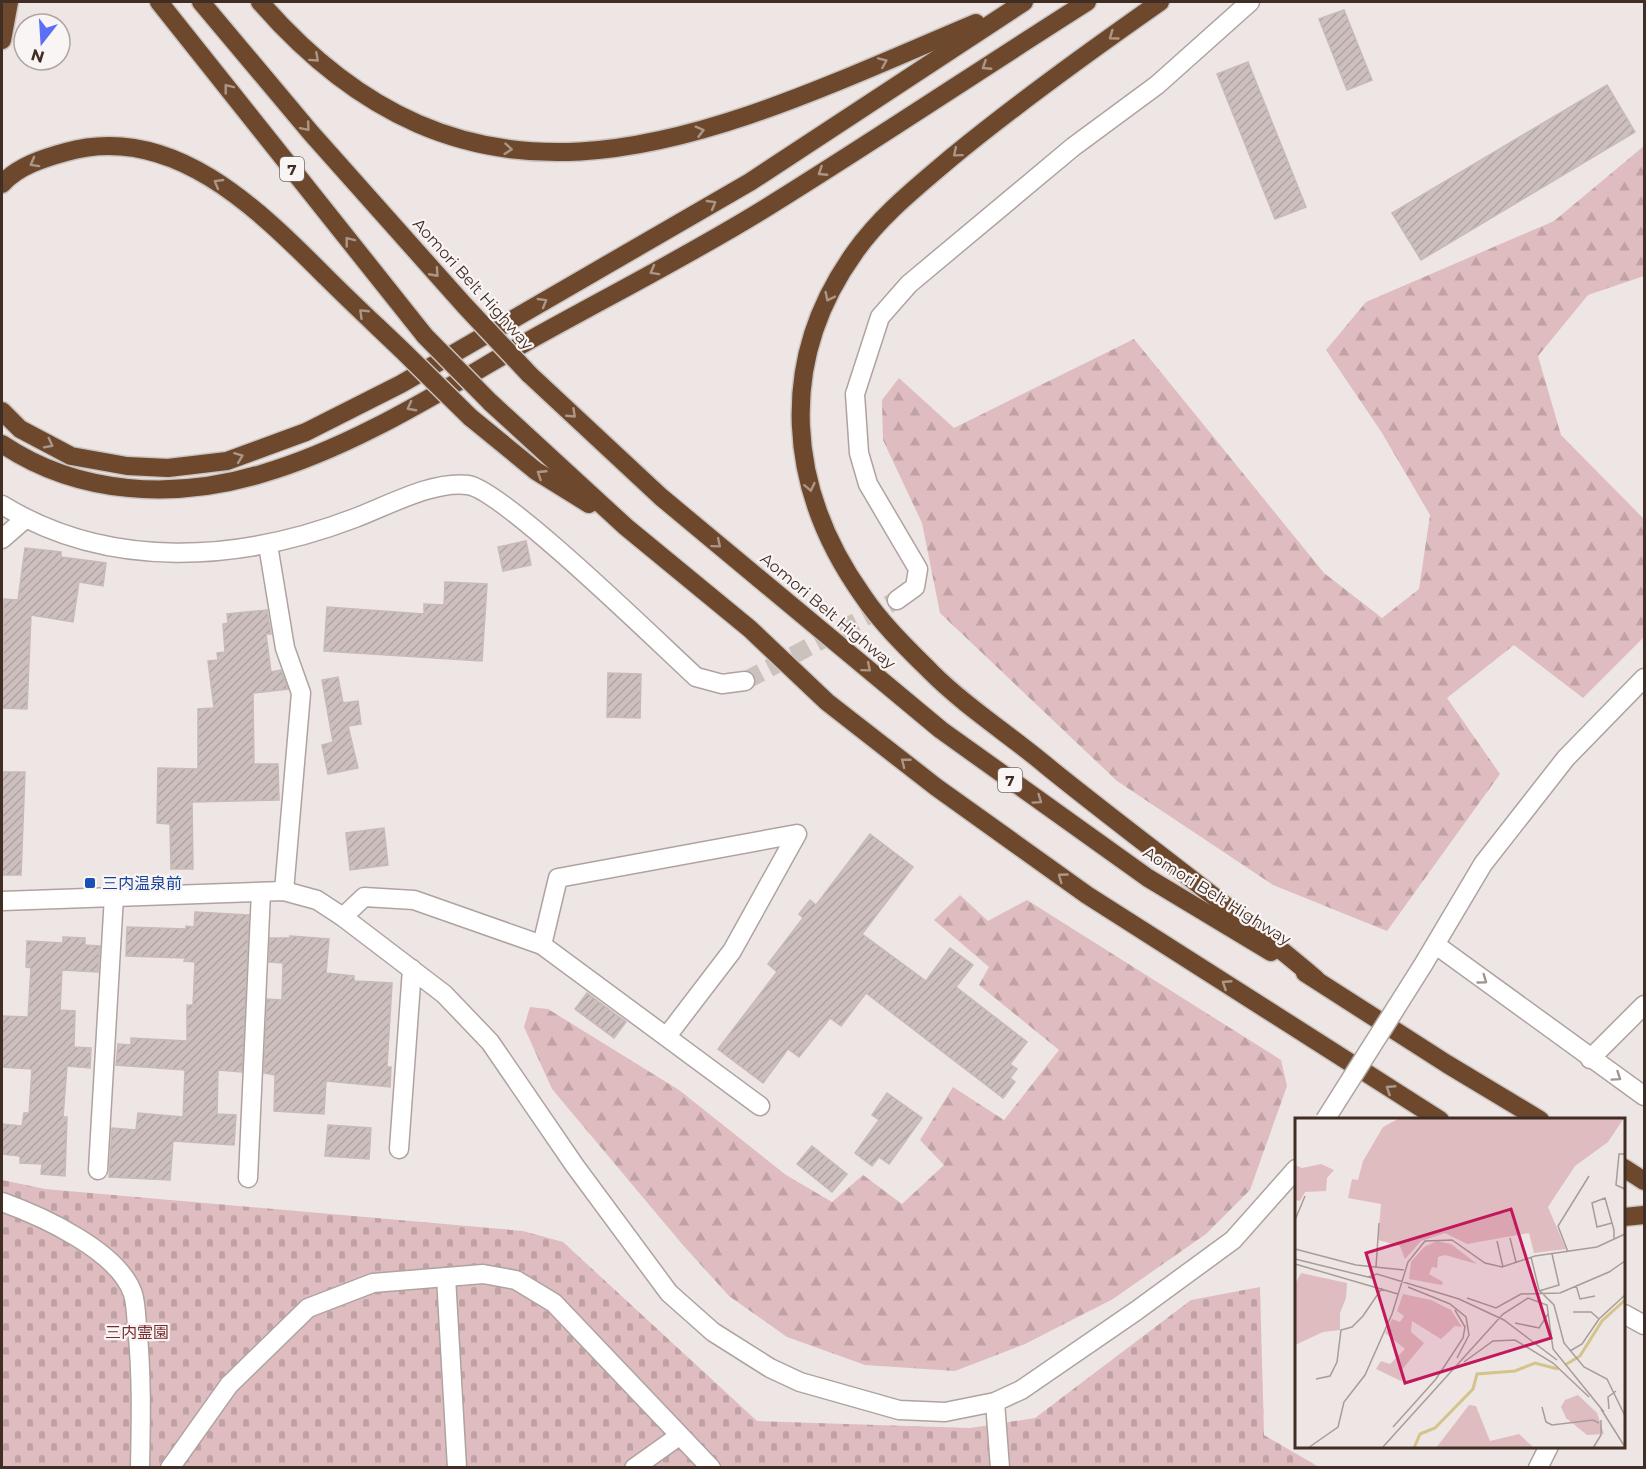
<svg xmlns="http://www.w3.org/2000/svg" width="1646" height="1469" viewBox="0 0 1646 1469" font-family="Montserrat,'Noto Sans JP',sans-serif">
  <style>
    .forest { fill: url(#forest-firs) }
    .cemetery { fill: url(#cemetery-stones) }
    .building { fill: url(#building-hatch); stroke: #c8bab6; stroke-width: 1.5 }
    .lines { fill: none; stroke-linecap: round; stroke-linejoin: round }
    .minor-tunnel { stroke: #cbc1bd; stroke-width: 18; stroke-dasharray: 18 9; stroke-linecap: butt }
    .minor-casing { stroke: #afa39f; stroke-width: 21 }
    .highway-casing { stroke: #cac4c1; stroke-width: 21 }
    .minor { stroke: #fff; stroke-width: 18 }
    .highway { stroke: #6d482d; stroke-width: 18 }
    .minor-bridge-casing { stroke: #afa39f; stroke-width: 21; stroke-linecap: butt }
    .highway-bridge-casing { stroke: #cac4c1; stroke-width: 21; stroke-linecap: butt }
    .minor-bridge { stroke: #fff; stroke-width: 18 }
    .highway-bridge { stroke: #6d482d; stroke-width: 18 }
    .oneway { stroke: #ac9687 }
    .oneway2 { stroke: #a09691 }
    .transit-dot { fill: #1a4fb4; stroke: #faf5f5; stroke-width: 2 }
    .labels { text-anchor: middle; dominant-baseline: central; stroke-width: 4.5; stroke-linejoin: round; paint-order: stroke }
    .shield { fill: #faf5f5; stroke: #786962; stroke-width: 1.5 }
    .shield-label { font-size: 15px; font-weight: bold; fill: #402d23 }
    .street-label { font-size: 16px; fill: #402d23; stroke: #faf5f5 }
    .transit-label { font-size: 16px; fill: #164399; stroke: #faf5f5; text-anchor: start }
    .park-label { font-size: 16px; fill: #782d2b; stroke: #faf5f5 }
    .inset-river { fill: none; stroke: #d4c48b; stroke-width: 3 }
    .inset-road { fill: none; stroke: #a89c97; stroke-width: 1.5 }
    .view { fill: #c2185b; fill-opacity: 0.15; stroke: #c2185b; stroke-width: 3 }
    .inset-edge { fill: none; stroke: #402d23; stroke-width: 3 }
  </style>
  <defs>
    <pattern id="forest-firs" width="22" height="20" patternUnits="userSpaceOnUse" patternTransform="scale(1.5)"><rect width="22" height="20" fill="#dfbcc0"/><path d="M5 1l3.5 6h-7zM16 11l3.5 6h-7z" fill="#c0a2a5"/></pattern>
    <pattern id="cemetery-stones" width="16" height="16" patternUnits="userSpaceOnUse" patternTransform="scale(1.5)"><rect width="16" height="16" fill="#dfbcc0"/><path d="M2 7V4a2 2 0 0 1 4 0v3zM10 15v-3a2 2 0 0 1 4 0v3z" fill="#c0a2a5"/></pattern>
    <pattern id="building-hatch" width="6" height="6" patternUnits="userSpaceOnUse" patternTransform="scale(1.5)"><rect width="6" height="6" fill="#ccbfbd"/><path d="M-1 1l2-2M0 6l6-6M5 7l2-2" fill="none" stroke="#b0a4a2"/></pattern>
  </defs>
  <rect width="100%" height="100%" fill="#eee6e4"/>
  <g class="forest">
    <path d="M1644,146V276L1588,295L1538,356L1561,435L1644,519V637L1583,698L1514,645L1447,698L1500,774L1387,931L1273,885L1117,781L940,613L922,523L883,440L882,400L899,378L954,428L1134,339L1324,573L1382,618L1419,589L1430,515L1382,433L1326,350L1366,302L1554,221Z"/>
    <path d="M960,895L988,921L1027,900L1281,1060L1287,1086L1250,1190L1206,1234L1113,1299L1025,1344L955,1371L865,1365L787,1337L729,1296L682,1244L552,1089L524,1027L530,1007L548,1009L679,1090L786,1175L832,1202L863,1175L902,1204L944,1165L920,1140L953,1087L1004,1120L1059,1050L979,985L989,967L934,920Z"/>
  </g>
  <path class="cemetery" d="M2,1180L45,1189L523,1231L563,1242L757,1421L970,1428L1035,1418L1191,1300L1260,1287L1264,1435L1319,1467H2Z"/>
  <g class="building">
    <path d="M1344,10L1372,80L1347,90L1319,19Z"/>
    <path d="M1248,62L1306,207L1275,219L1217,74Z"/>
    <path d="M1607,85L1635,132L1421,260L1392,213Z"/>
    <path d="M526,541L531,565L503,571L498,547Z"/>
    <path d="M25,548L61,552V557L106,563L103,586L79,582L73,622L31,615L27,709L2,708L4,599L18,600Z"/>
    <path d="M445,582L487,584L482,661L324,651L327,607L424,614V604L444,605Z"/>
    <path d="M267,610L271,634H266L271,672L281,670L288,689L253,693L254,764H278L279,800L192,802L193,869H171L170,824L157,823L158,768L198,769V709L214,708L208,661L218,660L217,653L225,652L223,624L228,623L227,614Z"/>
    <path d="M608,673L641,674L640,718L607,717Z"/>
    <path d="M338,677L343,703L358,701L361,724L348,726L358,768L328,774L322,745L333,742L322,680Z"/>
    <path d="M2,772H25L21,875H2Z"/>
    <path d="M384,828L388,865L350,870L346,833Z"/>
    <path d="M870,834L913,867L862,934L926,981L950,948L973,965L956,987L1027,1042L1010,1064L1017,1069L1010,1078L1015,1082L1003,1098L866,993L841,1026L830,1018L799,1057L788,1049L763,1083L718,1049L777,972L768,964L803,918L799,914L810,900L816,905Z"/>
    <path d="M195,912L249,915L242,1072L218,1070L217,1114L236,1115L234,1145L173,1141L170,1180L109,1177L112,1128L136,1130L138,1113L183,1117L185,1070L116,1065L118,1044L131,1045V1038L187,1041V1005H193L195,962L184,961L185,958L126,956L127,927L186,929V926L194,927Z"/>
    <path d="M290,936L329,939L326,973L354,976V981L392,983L387,1067H391L390,1087L326,1081L324,1114L274,1111L275,1075L264,1073L267,999L282,1000L283,963L269,962L270,938H290Z"/>
    <path d="M63,937L85,938V945L100,946L98,972L62,970L60,1010L75,1011L74,1047L91,1048L90,1068L67,1066L63,1117H67L65,1176L41,1174L42,1164L20,1163V1156L2,1154V1124L22,1126L24,1113H29L32,1069L2,1067V1016L28,1017L31,968L26,967L27,941L63,943Z"/>
    <path d="M587,993L626,1022L614,1038L575,1009Z"/>
    <path d="M887,1093L922,1118L889,1164L879,1157L872,1166L855,1153L879,1120L872,1115Z"/>
    <path d="M328,1125L371,1128L369,1159L325,1156Z"/>
    <path d="M812,1146L847,1174L832,1192L797,1164Z"/>
  </g>
  <g class="lines">
    <path class="minor-tunnel" d="M745,681L897,600"/>
    <g class="minor-casing">
      <g id="minor">
        <path d="M2,505C110,571 240,562 355,518C387,506 434,480 468,485C503,490 660,644 696,677L722,684L745,681"/>
        <path d="M2,539L25,519"/>
        <path d="M268,545L285,648L301,693L284,891"/>
        <path d="M897,600L915,587L918,569L868,484L859,453L855,394L880,317L909,284L1073,147L1157,85L1250,2"/>
        <path d="M2,901L284,891L317,900L343,917L444,994L490,1042L575,1166L669,1293L713,1332L770,1368L800,1382L899,1410L945,1412L995,1402L1021,1390L1136,1311L1233,1240L1296,1169"/>
        <path d="M343,917L364,897L414,900L542,945L760,1106"/>
        <path d="M542,945L558,878L797,834L732,951L667,1036"/>
        <path d="M1436,945L1644,1096"/>
        <path d="M1423,965L1483,864L1566,758L1644,678"/>
        <path d="M1590,1059L1644,1005"/>
        <path d="M399,1149L412,969"/>
        <path d="M98,1170L114,896"/>
        <path d="M248,1178L261,892"/>
        <path d="M2,1202C41,1216 119,1251 133,1294C136,1304 136,1316 137,1326C142,1374 141,1420 140,1468"/>
        <path d="M446,1277L457,1468"/>
        <path d="M1624,1314L1644,1325"/>
        <path d="M995,1402L1000,1468"/>
        <path d="M170,1468L229,1385L308,1308L373,1283L483,1274L516,1280L554,1303L711,1468"/>
        <path d="M634,1468L679,1436"/>
        <path d="M1538,1468L1549,1446"/>
      </g>
    </g>
    <g class="highway-casing">
      <g id="highway">
        <path d="M159,2L425,336"/>
        <path d="M201,2L311,133L465,306"/>
        <path d="M260,2C483,258 717,132 976,23"/>
        <path d="M1160,2C1090,51 1019,102 952,157C918,186 881,215 855,252C776,362 787,489 863,596C881,623 908,649 931,672C966,707 1010,735 1048,767C1137,839 1229,905 1316,979"/>
        <path d="M2,40L9,2"/>
        <path d="M2,184C18,166 44,158 66,152C172,122 258,209 326,277C352,303 379,328 405,353"/>
        <path d="M529,374L661,497L941,730L1148,878L1271,952"/>
        <path d="M490,402L626,527L750,629L827,702L936,787L1087,895L1440,1120"/>
        <path d="M2,411L20,429L71,456L127,466L168,468L227,461L306,432L401,384L750,182L1024,2"/>
        <path d="M470,417L536,471L589,504"/>
        <path d="M2,444C78,495 174,500 261,474C357,446 444,389 530,340C607,297 686,257 761,211C871,143 978,71 1087,2"/>
        <path d="M1305,973L1447,1064L1540,1120"/>
        <path d="M1624,1168L1644,1181"/>
        <path d="M1624,1217L1644,1215"/>
      </g>
    </g>
    <use href="#minor" class="minor"/>
    <use href="#highway" class="highway"/>
    <g class="minor-bridge-casing">
      <path id="minor-bridge" d="M1325,1120L1423,965"/>
    </g>
    <g class="highway-bridge-casing">
      <g id="highway-bridge">
        <path d="M465,306L529,374"/>
        <path d="M425,336L490,402"/>
        <path d="M405,353L470,417"/>
      </g>
    </g>
    <use href="#minor-bridge" class="minor-bridge"/>
    <use href="#highway-bridge" class="highway-bridge"/>
  </g>
  <defs><path id="oneway-chevron" d="M-2-3.5L2.5 0L-2 3.5" fill="none" stroke-width="1.6" stroke-linecap="round" stroke-linejoin="round" transform="scale(1.5)"/></defs>
  <g class="oneway">
    <use href="#oneway-chevron" transform="translate(1113 36) rotate(144)"/>
    <use href="#oneway-chevron" transform="translate(315 58) rotate(42)"/>
    <use href="#oneway-chevron" transform="translate(883 62) rotate(-23)"/>
    <use href="#oneway-chevron" transform="translate(986 66) rotate(147)"/>
    <use href="#oneway-chevron" transform="translate(228 88) rotate(-128)"/>
    <use href="#oneway-chevron" transform="translate(306 127) rotate(50)"/>
    <use href="#oneway-chevron" transform="translate(700 131) rotate(-15)"/>
    <use href="#oneway-chevron" transform="translate(508 149) rotate(5)"/>
    <use href="#oneway-chevron" transform="translate(957 153) rotate(140)"/>
    <use href="#oneway-chevron" transform="translate(34 163) rotate(151)"/>
    <use href="#oneway-chevron" transform="translate(822 172) rotate(147)"/>
    <use href="#oneway-chevron" transform="translate(218 183) rotate(-150)"/>
    <use href="#oneway-chevron" transform="translate(712 204) rotate(-30)"/>
    <use href="#oneway-chevron" transform="translate(349 241) rotate(-128)"/>
    <use href="#oneway-chevron" transform="translate(654 271) rotate(151)"/>
    <use href="#oneway-chevron" transform="translate(435 273) rotate(48)"/>
    <use href="#oneway-chevron" transform="translate(829 297) rotate(116)"/>
    <use href="#oneway-chevron" transform="translate(543 302) rotate(-30)"/>
    <use href="#oneway-chevron" transform="translate(363 313) rotate(-136)"/>
    <use href="#oneway-chevron" transform="translate(411 407) rotate(152)"/>
    <use href="#oneway-chevron" transform="translate(572 414) rotate(43)"/>
    <use href="#oneway-chevron" transform="translate(49 444) rotate(27)"/>
    <use href="#oneway-chevron" transform="translate(239 457) rotate(-21)"/>
    <use href="#oneway-chevron" transform="translate(541 474) rotate(-147)"/>
    <use href="#oneway-chevron" transform="translate(810 487) rotate(78)"/>
    <use href="#oneway-chevron" transform="translate(717 544) rotate(40)"/>
    <use href="#oneway-chevron" transform="translate(867 668) rotate(40)"/>
    <use href="#oneway-chevron" transform="translate(905 762) rotate(-142)"/>
    <use href="#oneway-chevron" transform="translate(1038 800) rotate(35)"/>
    <use href="#oneway-chevron" transform="translate(1062 877) rotate(-144)"/>
    <use href="#oneway-chevron" transform="translate(1226 984) rotate(-147)"/>
    <use href="#oneway-chevron" transform="translate(1390 1089) rotate(-147)"/>
  </g>
  <g class="oneway2">
    <use href="#oneway-chevron" transform="translate(1483 980) rotate(36)"/>
    <use href="#oneway-chevron" transform="translate(1617 1077) rotate(34)"/>
  </g>
  <rect class="transit-dot" x="84" y="877" width="12" height="12" rx="3"/>
  <g class="labels">
    <g class="shield">
      <rect x="280" y="157" width="24" height="24" rx="4.5"/>
      <rect x="998" y="768" width="24" height="24" rx="4.5"/>
    </g>
    <g class="shield-label">
      <text x="292" y="169">7</text>
      <text x="1010" y="780">7</text>
    </g>
    <g class="street-label">
      <text transform="translate(473 284) rotate(48)">Aomori Belt Highway</text>
      <text transform="translate(828 611) rotate(40)">Aomori Belt Highway</text>
      <text transform="translate(1217 896) rotate(32)">Aomori Belt Highway</text>
    </g>
    <g class="transit-label">
      <text x="102" y="883">三内温泉前</text>
    </g>
    <g class="park-label">
      <text x="137" y="1332">三内霊園</text>
    </g>
  </g>
  <g transform="translate(1295 1118)">
    <rect width="330" height="330" fill="#eee6e4"/>
    <path d="M26,46L39,52L32,60L31,73L10,74L5,83L0,82V47L7,50ZM142,123L156,126L182,146L150,137L143,139L142,150L137,149L134,156L148,164L147,167L114,161L116,144L129,129ZM6,155L52,165L51,180L45,195V212L28,214L0,227V166ZM108,176L136,182L156,192L167,209L160,208L146,221L117,203L116,214L129,225L105,254L110,260L106,263L81,251L86,243L95,246L110,231L90,215L97,201L105,204L109,198L102,193ZM283,277L302,295L309,316L292,317L271,300L266,289L270,282ZM174,287L181,288L195,323L224,316L239,330H141Z" fill="#dfbcc0"/>
    <path d="M105,0H329L313,24L280,48L253,89L271,131L239,135L234,115L172,126L150,115L126,123L110,141L105,128L83,122L86,86L53,80L57,61L63,62L68,43L88,9Z" fill="#dfbcc0"/>
    <path class="inset-river" d="M270,247L285,238L307,203L330,182M119,330L125,316L140,310L178,271L182,256L220,253L240,245L263,251"/>
    <path class="inset-road" d="M330,36H324L321,67L330,71M0,102L10,78M317,105L302,109L297,85L310,80L317,105L319,112V121M330,116V86M215,120L221,144M202,123L208,149M0,131L61,147L109,152M273,134L263,108L294,58M236,139L244,172L259,187L269,225L289,249L312,261L330,298M0,141L77,160M0,146L103,176M81,149L84,105M73,159L82,156L164,181L209,202L262,242M281,167L285,181L300,178M113,169L155,186L171,199L174,217L162,240M244,173L264,167L257,136M172,180L201,190L226,176L265,175L314,154L330,143M278,194H296L304,201M220,205L244,210L253,196M275,233L287,226L304,201L330,177M169,244L198,223L220,222L258,245L294,279M21,261L35,258L42,244L46,212L57,209L68,198L87,170M247,289L251,304L257,307L298,302L304,305M306,291L330,329M314,291L313,279L321,273M98,309L141,261L168,220L170,209L160,192M13,330L43,309L49,284L70,257L97,196L113,144L130,123L157,122L190,145L207,149L240,138L302,129L330,116M87,330L208,196L233,180L252,187L258,231L309,294M298,330L306,317V302"/>
    <path class="view" d="M216,91L256,220L110,265L71,135Z"/>
    <rect width="330" height="330" class="inset-edge"/>
  </g>
  <rect width="1646" height="1469" fill="none" stroke="#402d23" stroke-width="6"/>
  <g transform="translate(42 42) rotate(197)"><circle r="28" fill="#faf5f5" stroke="#b0a5a1" stroke-width="1.5"/>
  <path d="M0-4.5L10 22L0 15L-10 22Z" fill="#5b6ef5"/>
  <text y="-9" font-size="16" font-weight="bold" text-anchor="middle" fill="#402d23">N</text>
  </g>
</svg>
